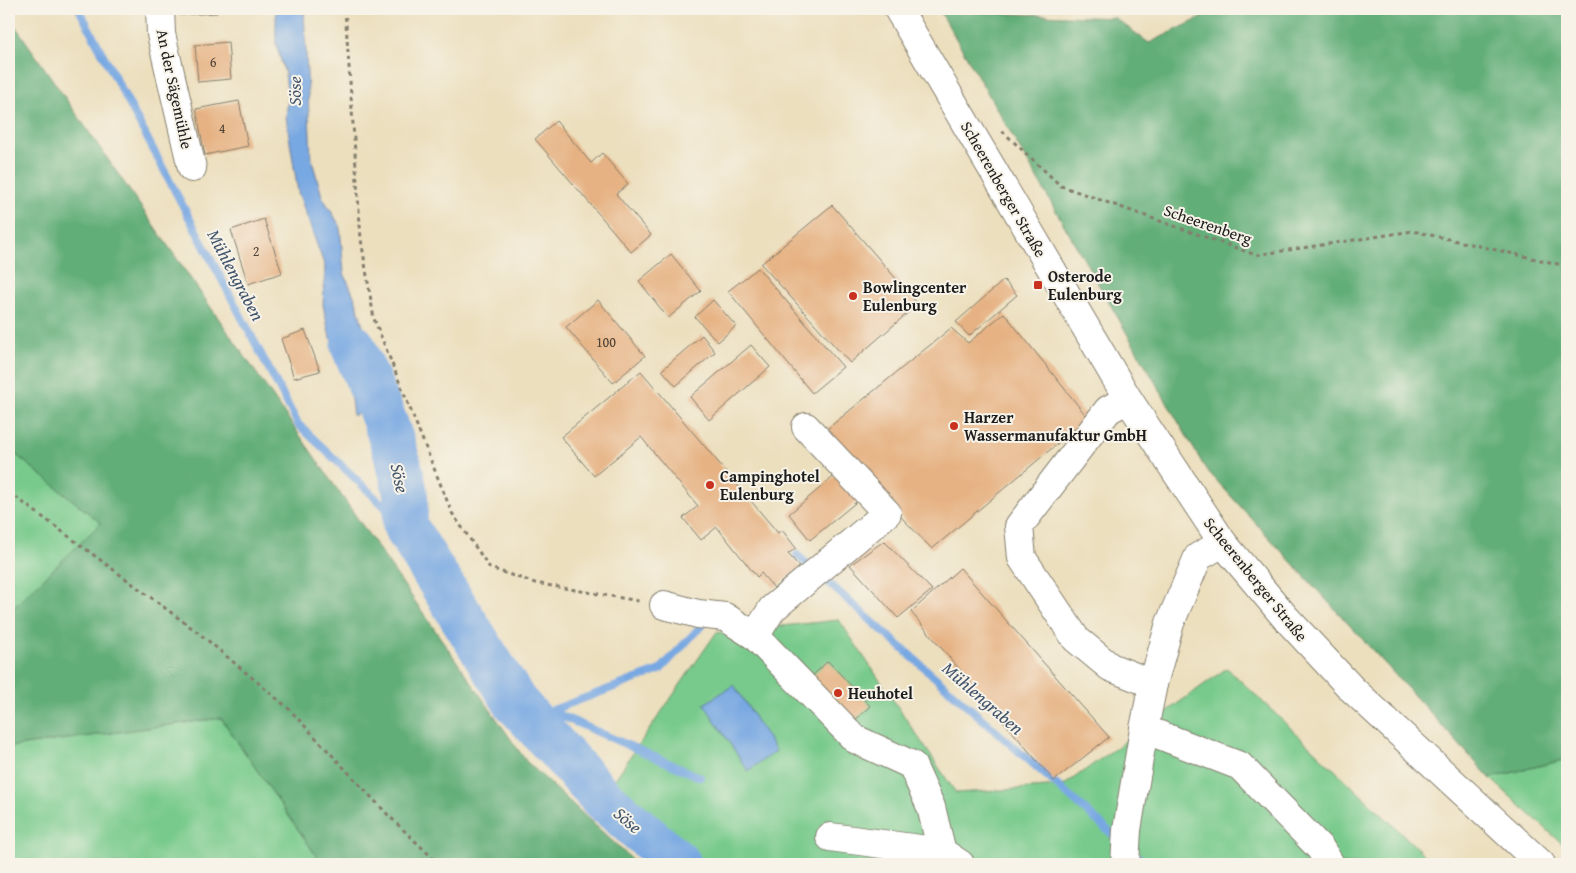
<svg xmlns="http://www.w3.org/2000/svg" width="1576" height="873" viewBox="0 0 1576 873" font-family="'Gentium Book Plus',serif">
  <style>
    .green { fill: #78ca8c; stroke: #4a7354 }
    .forest { fill: #62ae78; stroke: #3f654a }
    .water { fill: #78a8e2; stroke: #4a627f }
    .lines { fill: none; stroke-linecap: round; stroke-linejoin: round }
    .stream { stroke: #78a8e2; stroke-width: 8 }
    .river { stroke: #78a8e2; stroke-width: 45 }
    .building { fill: #e6b283 }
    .minor-casing { stroke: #847e6d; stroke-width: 30 }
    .major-casing { stroke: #847e6d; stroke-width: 30 }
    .path { stroke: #847e6d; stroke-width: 3; stroke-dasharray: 4 4; stroke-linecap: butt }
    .minor { stroke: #fff; stroke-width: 28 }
    .major { stroke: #fff; stroke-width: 28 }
    .poi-dot { fill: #c8321e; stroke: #f7f3e8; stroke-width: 2 }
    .labels { text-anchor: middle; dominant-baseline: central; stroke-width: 4; stroke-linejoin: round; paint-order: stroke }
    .number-label { font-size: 14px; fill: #4e4236 }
    .street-label { font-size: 16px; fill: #1c1c1c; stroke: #f7f3e8 }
    .poi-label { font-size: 16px; font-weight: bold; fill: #1c1c1c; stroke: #f7f3e8; text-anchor: start }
    .water-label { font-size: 18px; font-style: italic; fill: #41546b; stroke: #f7f3e8 }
  </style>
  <rect width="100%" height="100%" fill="#f7f3e8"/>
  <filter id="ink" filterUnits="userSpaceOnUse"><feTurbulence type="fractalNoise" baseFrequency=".02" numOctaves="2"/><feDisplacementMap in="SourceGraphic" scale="10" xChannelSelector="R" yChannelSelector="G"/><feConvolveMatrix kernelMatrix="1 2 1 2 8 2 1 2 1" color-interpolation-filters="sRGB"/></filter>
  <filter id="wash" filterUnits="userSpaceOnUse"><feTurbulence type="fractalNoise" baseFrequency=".0096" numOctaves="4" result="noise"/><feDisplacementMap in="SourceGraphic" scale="20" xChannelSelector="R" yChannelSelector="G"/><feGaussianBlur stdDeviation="1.12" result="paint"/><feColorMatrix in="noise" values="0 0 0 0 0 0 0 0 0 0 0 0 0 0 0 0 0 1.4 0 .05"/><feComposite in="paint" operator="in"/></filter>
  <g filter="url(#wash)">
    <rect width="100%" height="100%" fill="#ecdfbe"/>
    <g class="green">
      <path d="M9,449L102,523L9,612Z"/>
      <path d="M839,620L956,793L1063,786L1227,668L1434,864H681L602,798L716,633Z"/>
      <path d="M221,718L322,864H9V747Z"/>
      <path d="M1567,759V848L1490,778Z"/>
    </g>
    <g class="forest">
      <path d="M1219,9H1567V759L1490,778L1205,468L940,11L1115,18L1149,43Z"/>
      <path d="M9,17L526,761L637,864H322L221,718L9,747V612L101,523L9,449Z"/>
    </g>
    <g class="water">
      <path d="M276,9H304L311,157L322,196L340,226L344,273L357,303L368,347L392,395L353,416L345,354L330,338L323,305L325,267L298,192L286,117L288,98L285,74L276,44Z"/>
      <path d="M734,685L776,751L748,771L704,704Z"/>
    </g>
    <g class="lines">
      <g class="stream">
        <path d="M79,9L298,424L405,526"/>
        <path d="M797,555L1120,841"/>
        <path d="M515,702L550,711L700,777"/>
        <path d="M550,711L660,670L703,624"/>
        <path d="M1131,852L1148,864"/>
      </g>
      <path class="river" d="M353,346C373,393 396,440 405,491C407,502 405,515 405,526L515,702L602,798L679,864"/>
    </g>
    <g id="blocks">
      <g class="building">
        <path d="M180,9H217V13L180,15Z"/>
        <path d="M228,42L231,79L198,82L195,45Z"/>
        <path d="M239,101L248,146L205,155L196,109Z"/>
        <path d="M556,121L591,163L602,153L628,184L616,194L651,235L631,252L535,139Z"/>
        <path d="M832,205L918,304L850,363L761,264Z"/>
        <path d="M264,219L282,273L248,284L231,230Z"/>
        <path d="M671,254L701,291L668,318L639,281Z"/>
        <path d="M758,268L843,367L812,393L728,291Z"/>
        <path d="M1004,280L1017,295L969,336L956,322Z"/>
        <path d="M598,300L645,356L613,383L566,327Z"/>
        <path d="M713,300L736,326L718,342L695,317Z"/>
        <path d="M1004,313L1088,418L932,549L821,434L951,328L968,343Z"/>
        <path d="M305,330L320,371L294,378L281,339Z"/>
        <path d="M702,335L715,352L676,386L662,370Z"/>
        <path d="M751,345L770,367L709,420L690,397Z"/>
        <path d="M641,371L778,533L782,530L796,548L788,554L800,567L774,588L761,573L757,577L717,527L701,540L683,518L698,506L641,437L594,476L561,437Z"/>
        <path d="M838,473L860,499L810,540L789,514Z"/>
        <path d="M884,541L932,590L898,618L850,565Z"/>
        <path d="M960,568L1109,737L1054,781L911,612Z"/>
        <path d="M828,661L870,706L849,726L807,681Z"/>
      </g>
    </g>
  </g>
  <g filter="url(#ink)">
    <use href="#blocks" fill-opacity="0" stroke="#847e6d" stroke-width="1"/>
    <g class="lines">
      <g class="minor-casing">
        <g id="minor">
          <path d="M160,9L161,34L192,168"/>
          <path d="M1128,399L1108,410L1019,526L1022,558L1076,639L1110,667L1153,684L1144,729L1240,766L1320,848L1330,864"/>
          <path d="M664,605L698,614L725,617L755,636L855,739L912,765L931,807L942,852L960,864"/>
          <path d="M755,636L772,609L887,513L806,427"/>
          <path d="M1153,684L1170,623L1198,557L1223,543"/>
          <path d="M830,837L942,852"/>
          <path d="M1125,864L1127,830L1144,729"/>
        </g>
      </g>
      <g class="major-casing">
        <path id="major" d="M898,9L1128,399L1223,543L1285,617L1352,689L1541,864"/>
      </g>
      <g class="path">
        <path d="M345,9L361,239L374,319L452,513L490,568L535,583L639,601"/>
        <path d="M1002,131L1061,186L1256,255L1413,231L1567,266"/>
        <path d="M9,492L200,634L288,708L389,816L439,864"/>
      </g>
      <use href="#minor" class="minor"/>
      <use href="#major" class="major"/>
    </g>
  </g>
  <g class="poi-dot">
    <rect x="1033" y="280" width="10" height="10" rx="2.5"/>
    <circle cx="853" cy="296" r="5"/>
    <circle cx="954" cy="426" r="5"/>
    <circle cx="710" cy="485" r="5"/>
    <circle cx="838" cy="693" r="5"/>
  </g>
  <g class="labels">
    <g class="number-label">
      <text x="213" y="62">6</text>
      <text x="222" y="128">4</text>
      <text x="256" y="251">2</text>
      <text x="606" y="342">100</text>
    </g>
    <g class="street-label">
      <text transform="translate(175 89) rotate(78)">An der Sägemühle</text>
      <text transform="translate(1004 189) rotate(60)">Scheerenberger Straße</text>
      <text transform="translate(1208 224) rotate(19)">Scheerenberg</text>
      <text transform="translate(1256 579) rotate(51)">Scheerenberger Straße</text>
    </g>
    <g class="poi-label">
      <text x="1048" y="276">Osterode<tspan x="1048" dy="18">Eulenburg</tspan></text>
      <text x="863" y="287">Bowlingcenter<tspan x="863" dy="18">Eulenburg</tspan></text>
      <text x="964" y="417">Harzer<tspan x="964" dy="18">Wassermanufaktur GmbH</tspan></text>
      <text x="720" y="476">Campinghotel<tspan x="720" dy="18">Eulenburg</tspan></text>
      <text x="848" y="693">Heuhotel</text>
    </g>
    <g class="water-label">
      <text transform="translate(294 91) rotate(-90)">Söse</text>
      <text transform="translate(236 275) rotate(62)">Mühlengraben</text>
      <text transform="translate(400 478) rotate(78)">Söse</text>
      <text transform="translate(983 698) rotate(41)">Mühlengraben</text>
      <text transform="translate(628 820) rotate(41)">Söse</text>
    </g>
  </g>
  <rect width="1576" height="873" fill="none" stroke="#f7f3e8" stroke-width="30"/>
</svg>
